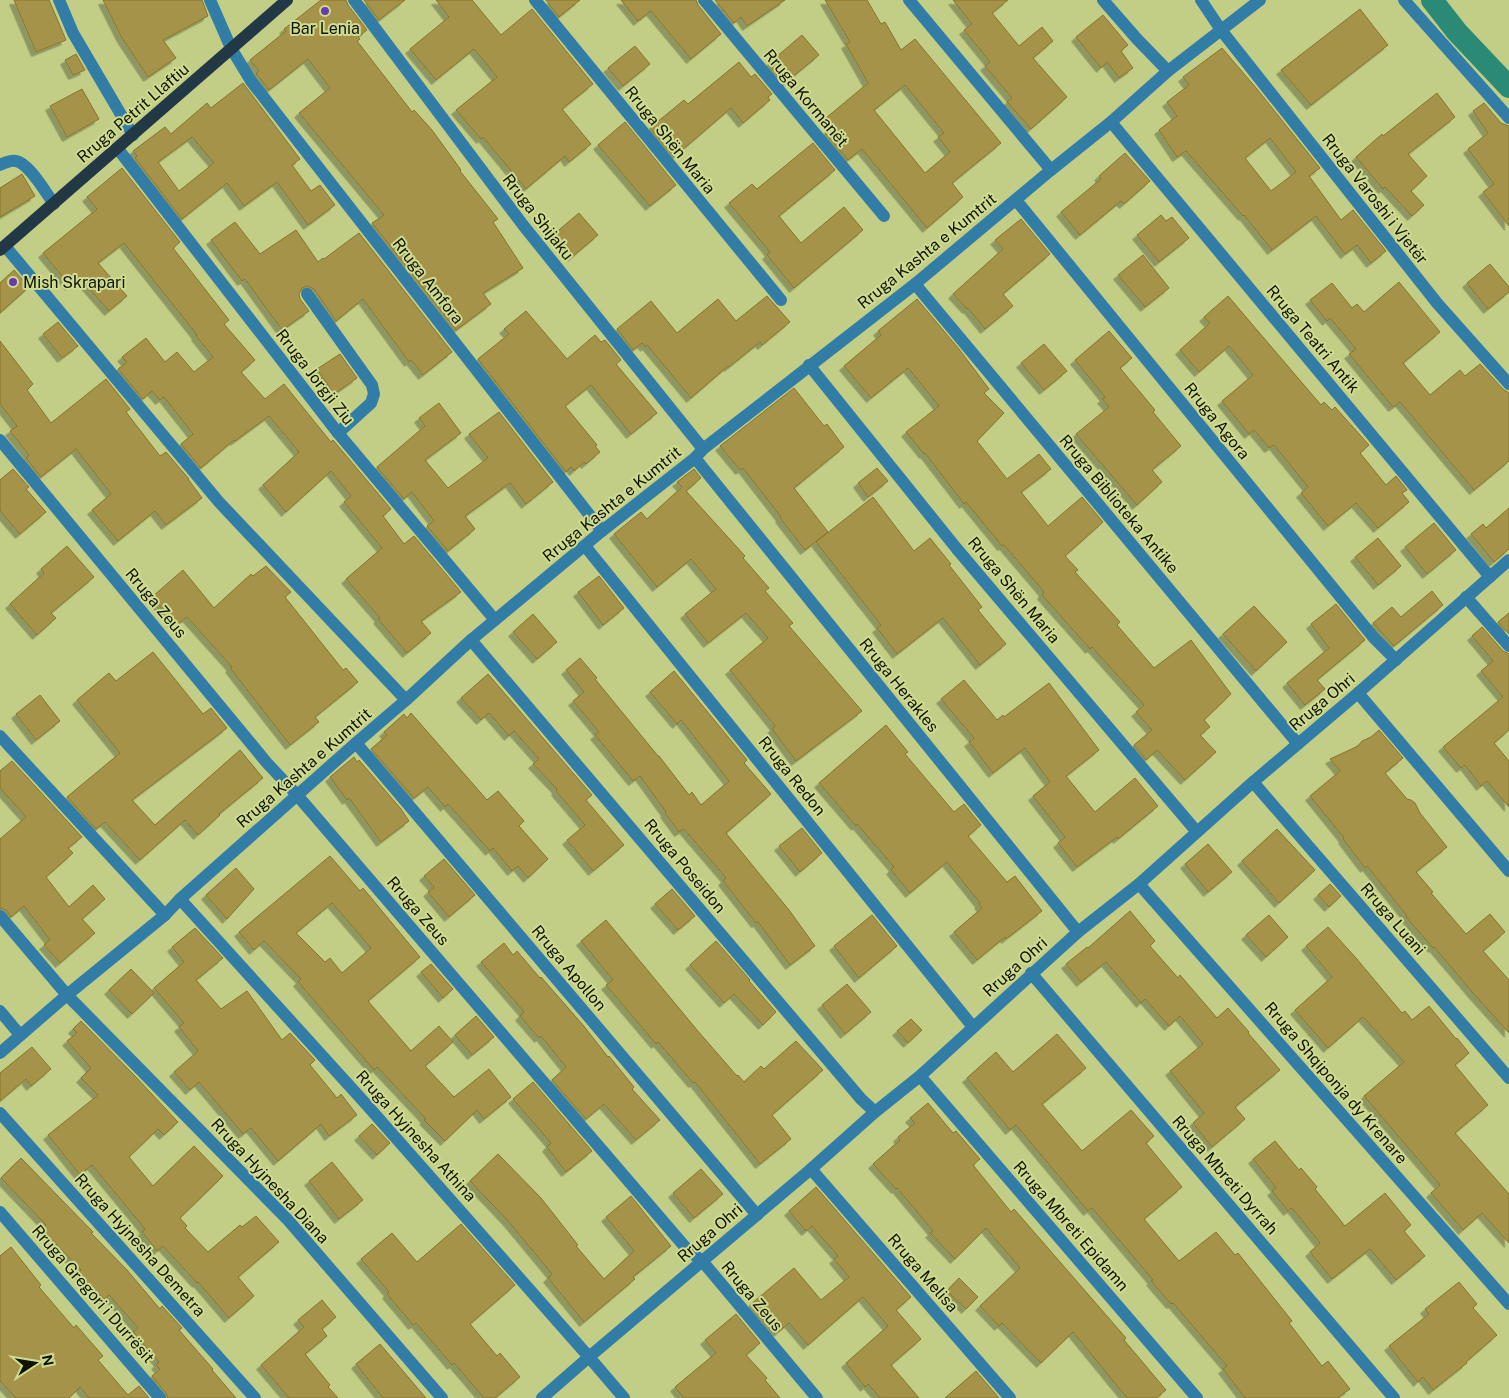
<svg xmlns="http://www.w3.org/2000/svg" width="1509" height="1398" viewBox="0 0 1509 1398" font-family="'Public Sans',sans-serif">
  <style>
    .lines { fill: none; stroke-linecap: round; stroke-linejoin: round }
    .canal { stroke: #2a8a76; stroke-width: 22 }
    .building { fill: #a59349; stroke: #877529; fill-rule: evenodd; filter: url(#shadow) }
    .minor { stroke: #327da6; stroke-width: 12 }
    .major { stroke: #223845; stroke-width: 12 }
    .poi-dot { fill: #683bb2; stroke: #cfdb91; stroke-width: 2 }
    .labels { text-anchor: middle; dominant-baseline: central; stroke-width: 4; stroke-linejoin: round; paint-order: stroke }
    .poi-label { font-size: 16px; fill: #101300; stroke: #cfdb91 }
    .street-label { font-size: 16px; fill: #101300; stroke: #cfdb91 }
  </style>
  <defs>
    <filter id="shadow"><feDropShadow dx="-4.5" dy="4.5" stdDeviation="0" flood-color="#0004"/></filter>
  </defs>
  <rect width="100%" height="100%" fill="#c2ce85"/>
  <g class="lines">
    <path class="canal" d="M1432,0L1457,32L1509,87"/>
  </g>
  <g class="building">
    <path d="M14,0H49L66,40L36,52Z"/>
    <path d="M103,0H202L208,16L163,40L176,58L148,77L122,38Z"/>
    <path d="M321,0H346L348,5L367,30L358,37L360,39L357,41L412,112L414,110L432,130L461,170L460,171L498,219L493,222L523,268L483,293L491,304L456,330L372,223L384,215L299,113L330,88L308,59L269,90L258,76L256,74L259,71L250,60L286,31L284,29Z"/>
    <path d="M364,0H405L379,20Z"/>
    <path d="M436,0H472L501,35L532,9L593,84L562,109L591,144L569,162L565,156L526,189L483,137L481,139L456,110L497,77L474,49L436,80L410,49L449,17Z"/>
    <path d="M546,0H580L559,17Z"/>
    <path d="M621,0H696L698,5L721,34L691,59L651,11L638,21Z"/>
    <path d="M715,0H785L747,26L741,17L734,23Z"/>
    <path d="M825,0H867L881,24L885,22L901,50L915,39L1001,143L952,183L963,197L927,228L862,149L848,160L825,133L833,126L826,118L868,83L846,44L850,42ZM905,85L944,133L938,137L950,152L925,173L874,110Z"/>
    <path d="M953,0H1008L992,13L1019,46L1042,27L1053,41L1033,58L1067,97L1031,129L1007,102L1012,98L985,66L990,62L964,30L972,24Z"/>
    <path d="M1360,9L1388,45L1311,105L1281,70Z"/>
    <path d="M1103,15L1128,45L1121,51L1133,68L1119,78L1107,62L1101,68L1076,37Z"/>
    <path d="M802,35L819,55L784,84L768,64Z"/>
    <path d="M635,46L650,64L623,86L608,68Z"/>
    <path d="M1222,48L1257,89L1320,168L1309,176L1341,220L1353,210L1386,251L1371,263L1357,245L1345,254L1316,216L1272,250L1244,215L1243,216L1186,151L1177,157L1159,130L1177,116L1167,102L1189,85L1183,77ZM1270,138L1296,172L1271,191L1245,158Z"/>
    <path d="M76,54L85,70L73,75L65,60Z"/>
    <path d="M739,62L751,77L755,74L772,94L768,97L770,100L743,123L731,108L674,157L650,128L684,100L688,104Z"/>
    <path d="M243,83L300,159L292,165L311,191L320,185L335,205L308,225L277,182L244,206L227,183L182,219L135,158L137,156L133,151L165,127L171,134L207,103L211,108ZM192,137L214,163L179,191L158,162Z"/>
    <path d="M82,89L99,119L67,137L50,106Z"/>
    <path d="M1437,93L1455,117L1408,154L1427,176L1411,191L1424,205L1412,216L1385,187L1383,189L1356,157L1382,134L1383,136Z"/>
    <path d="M1484,103L1501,123L1509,126V226L1483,192L1494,184L1468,149L1488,133L1473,111Z"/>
    <path d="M625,122L676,185L650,206L598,145Z"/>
    <path d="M813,143L835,170L779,216L801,243L844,207L863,230L794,288L767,255L770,252L729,203L752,184L757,189Z"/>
    <path d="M1125,153L1150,181L1124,204L1121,201L1080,235L1061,212L1101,179L1099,176Z"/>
    <path d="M122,168L180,242L173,248L229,320L224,324L255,360L241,372L265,399L284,384L331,442L333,440L391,509L383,516L404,544L414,536L461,592L421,621L431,633L407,653L378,619L380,618L346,579L382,548L344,502L351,496L331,471L286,512L263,485L299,452L269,416L235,441L234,440L201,468L181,444L193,434L164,397L160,400L152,391L143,399L118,369L127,362L122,357L146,338L165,362L177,352L194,372L213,357L196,336L197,335L124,243L98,263L127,296L109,311L80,278L70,286L43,253L97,209L87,197Z"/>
    <path d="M22,174L35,196L0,217V188Z"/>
    <path d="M579,213L598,235L572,257L553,235Z"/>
    <path d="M1161,215L1166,221L1172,217L1189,238L1159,262L1137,235Z"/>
    <path d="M1021,219L1050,254L1003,294L1013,306L985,329L968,308L967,309L953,294L1003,249L995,240Z"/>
    <path d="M235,222L260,254L296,230L318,262L323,258L324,259L359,233L452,352L423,375L411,360L409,362L363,299L336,321L314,289L307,286L302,288L299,294L300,299L309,311L282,330L245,279L242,281L211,240Z"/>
    <path d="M1143,255L1169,288L1145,307L1118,275Z"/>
    <path d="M1490,264L1509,287V292L1488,309L1467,283Z"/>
    <path d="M14,270L29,287L0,313V283Z"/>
    <path d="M1399,282L1440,332L1403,363L1430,395L1460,370L1465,376L1480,364L1503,389L1509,393V461L1474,490L1400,402L1393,407L1349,354L1356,349L1330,318L1327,321L1310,300L1332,283L1352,308L1357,304L1364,312Z"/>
    <path d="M767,296L790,322L762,345L760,342L729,367L728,366L691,398L647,345L645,347L642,343L633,350L617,329L651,301L677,333L718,299L736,321Z"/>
    <path d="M1228,296L1321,405L1324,402L1332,410L1335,407L1369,445L1360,453L1386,485L1396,476L1407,490L1402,493L1409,502L1378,528L1356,503L1328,526L1301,493L1308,487L1274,445L1269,448L1254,430L1249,434L1222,401L1253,375L1229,346L1199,372L1180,350L1210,323L1204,317Z"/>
    <path d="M917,299L959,349L989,389L984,393L1004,413L977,441L1007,479L1039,454L1051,469L1021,492L1048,526L1082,497L1103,522L1065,556L1078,570L1075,572L1120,622L1117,625L1154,668L1191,640L1231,694L1204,720L1210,727L1200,735L1216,752L1185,780L1157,750L1146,760L1134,745L1152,730L1136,712L1144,705L1092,647L1090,649L1042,595L1044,592L1004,545L1002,546L966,502L964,504L925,453L924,454L906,432L939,406L908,368L871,398L844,366L881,335L878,331Z"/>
    <path d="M526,311L567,359L595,335L601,342L605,340L621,360L616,364L657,413L631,434L591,385L565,406L597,445L595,446L600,452L586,464L584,462L574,471L571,467L566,472L478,359L509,334L504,329Z"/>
    <path d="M58,322L78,346L62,358L43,334Z"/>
    <path d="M1109,331L1132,358L1120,368L1155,410L1153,412L1181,446L1152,470L1162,482L1137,505L1076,434L1109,407L1102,399L1105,397L1075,360Z"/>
    <path d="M0,341L33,384L27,390L51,423L106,379L130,409L126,412L160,456L166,452L189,479H188L202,498L166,525L155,511L118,541L92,510L111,494L76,449L41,477L26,458L29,455L10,431L17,426L0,404Z"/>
    <path d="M1044,344L1067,371L1044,390L1021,363Z"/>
    <path d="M340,354L357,378L334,394L317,369Z"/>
    <path d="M794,388L824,426L827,424L844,447L794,488L828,532L805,550L780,518L781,517L743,468L740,470L720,446Z"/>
    <path d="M439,403L461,433L425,460L448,488L488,458L469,434L499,412L553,482L526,504L510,483L465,516L475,529L448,551L427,526L434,521L412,492L404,499L377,467L425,426L419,418Z"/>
    <path d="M877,468L888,481L868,497L858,483Z"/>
    <path d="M13,469L29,487L26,489L46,512L20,534L0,511V480Z"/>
    <path d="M694,469L701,478L686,491L745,556L743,558L769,588L765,591L793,623L789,626L862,711L796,761L772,729L775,726L730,670L768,638L746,613L708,643L685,614L716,589L691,559L657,587L614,534L641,512L647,519L682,487L677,482Z"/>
    <path d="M873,497L914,551L930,538L951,564L949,565L982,607L978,610L1006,644L980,665L943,618L897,654L877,628L881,625L816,542Z"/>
    <path d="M1509,508V549L1494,562L1471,534L1483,524L1486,528Z"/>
    <path d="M1434,523L1456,550L1427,574L1405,547Z"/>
    <path d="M1378,538L1401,566L1378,585L1355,557Z"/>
    <path d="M67,546L94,577L51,613L56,618L37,635L10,604L44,573L41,569Z"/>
    <path d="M266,566L291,592L285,597L343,670L346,668L358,682L315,717L319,722L290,745L230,668L232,667L187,617L176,626L152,597L183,570L214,608L251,574L253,576Z"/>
    <path d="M599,576L624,608L603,625L578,592Z"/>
    <path d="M1432,591L1443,605L1394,646L1373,623L1392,607L1401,617Z"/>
    <path d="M1336,604L1365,640L1317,680L1325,689L1305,705L1287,683L1329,648L1311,624Z"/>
    <path d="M1254,606L1287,642L1256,671L1223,634Z"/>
    <path d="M1509,613V634L1498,622Z"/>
    <path d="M533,614L557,642L537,659L513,632Z"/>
    <path d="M1482,627L1503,651L1509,654V730L1494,743L1509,761V807L1487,781L1481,786L1465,765L1461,768L1443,747L1503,697L1481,671L1493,661L1472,636Z"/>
    <path d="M153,652L203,714L211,708L227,728L132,800L155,825L240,750L263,778L219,814L220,815L198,835L185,820L140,860L105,822L96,829L67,797L120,753L77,700L109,673L116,681Z"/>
    <path d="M580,658L597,678L595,679L658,756H659L689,795L692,792L701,805L729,781L681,720L677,724L650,692L674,671L747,760L744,763L771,794L726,833L789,910L815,946L790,965L758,922L756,923L723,881L726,878L684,829L679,832L665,813L666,812L640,776L633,781L595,735L599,732L573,701L584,692L566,670Z"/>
    <path d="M488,674L592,795L586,800L624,845L593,871L567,840L585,825L556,791L557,789L533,764L539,759L514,731L509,736L489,713L481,720L461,698Z"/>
    <path d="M964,680L997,720L1003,715L1004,717L1049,683L1099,750L1066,776L1095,812L1135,778L1158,806L1118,839L1117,837L1077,867L1058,843L1065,837L1033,796L1050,782L1025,748L993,773L969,742L974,738L941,699Z"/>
    <path d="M40,695L60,721L36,740L16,714Z"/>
    <path d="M411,713L487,800L498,791L524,821L519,826L548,859L528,878L518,866L512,871L493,848L490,851L448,804L445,807L428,787L414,798L371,749L387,735L384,732L404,714L407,718Z"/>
    <path d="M886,725L908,752L905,754L954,812L964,804L981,825L968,836L1007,882L1015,876L1042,911L1006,939L1005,937L977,960L954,932L982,908L979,904L980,903L947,862L910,893L891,870L894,867L857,824L856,826L819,783Z"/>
    <path d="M1379,730L1403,758L1385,773L1407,799L1411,800L1415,803L1420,813L1447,847L1416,872L1433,892L1431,893L1466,934L1490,914L1505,932L1483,951L1509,980V1033L1473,993L1434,947L1433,948L1406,917L1407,916L1367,866L1365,868L1343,839L1344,838L1310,796L1340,771L1330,759L1358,746L1362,741L1371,737Z"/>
    <path d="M354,757L357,762L359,760L401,809L409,821L381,842L349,798L347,800L330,777Z"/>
    <path d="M12,761L82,837L68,848L73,853L46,877L69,907L93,885L105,899L82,919L95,933L60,963L44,945L50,940L24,906L11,917L6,910L0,908V839L26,817L0,788V771Z"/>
    <path d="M802,828L822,853L800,872L779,846Z"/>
    <path d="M1277,829L1315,870L1279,903L1242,861Z"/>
    <path d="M1208,844L1232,872L1208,892L1185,864Z"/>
    <path d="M330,856L360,891L363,888L420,957L368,1001L411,1051L439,1026L453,1042L425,1066L454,1097L489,1069L511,1097L484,1119L477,1110L445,1141L424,1120L426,1119L377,1067L374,1070L298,982L301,979L264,941L254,950L239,932ZM332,903L371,948L342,973L330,958L325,962L296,933Z"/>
    <path d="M444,859L475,895L449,917L428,892L434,887L424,876Z"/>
    <path d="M236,868L254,889L227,919L206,895Z"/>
    <path d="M1330,884L1341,896L1329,907L1318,895Z"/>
    <path d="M672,889L695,916L678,930L655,904Z"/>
    <path d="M1130,911L1155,941L1150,946L1178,978L1180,975L1217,1018L1228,1008L1249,1032L1248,1033L1280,1070L1235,1107L1245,1119L1212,1147L1193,1123L1204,1113L1170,1071L1203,1044L1180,1016L1169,1026L1145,999L1141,1003L1106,962L1081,982L1066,964L1087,947L1088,948Z"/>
    <path d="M872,915L897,946L859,978L834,946Z"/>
    <path d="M1269,915L1288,937L1266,957L1246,935Z"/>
    <path d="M606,920L697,1030L737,1076L738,1075L744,1082L761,1066L764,1069L796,1041L823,1070L772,1115L791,1139L760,1164L695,1082L693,1083L658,1042L656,1044L606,985L613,980L581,941Z"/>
    <path d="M1328,927L1356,958L1402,1013L1405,1011L1412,1020L1429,1006L1456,1039L1457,1038L1469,1053L1455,1065L1488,1105L1455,1133L1509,1194V1243L1482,1213L1463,1230L1431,1193L1440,1185L1364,1096L1404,1062L1363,1017L1328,1048L1295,1010L1332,977L1306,946Z"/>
    <path d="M195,928L223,958L196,980L221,1009L247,991L282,1040L290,1033L315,1060L310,1065L337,1098L341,1094L357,1115L329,1136L321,1124L278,1161L251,1128L243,1134L199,1082L190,1090L174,1072L198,1051L179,1027L184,1023L154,988L184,962L172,947Z"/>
    <path d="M716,941L750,980L749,981L776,1012L763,1025L734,994L724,1003L690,965Z"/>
    <path d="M504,943L513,955L517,951L540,978L541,977L583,1025L608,1057L609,1056L634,1087L632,1089L660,1120L636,1140L604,1104L586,1119L552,1080L566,1067L541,1036L539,1038L520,1016L524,1012L481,962Z"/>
    <path d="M431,964L453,989L443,998L421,972Z"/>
    <path d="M131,969L154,993L132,1014L109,990Z"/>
    <path d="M847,984L871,1012L845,1034L822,1005Z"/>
    <path d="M476,1016L494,1037L472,1055L455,1035Z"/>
    <path d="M911,1019L922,1030L908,1043L897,1031Z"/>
    <path d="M81,1021L135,1076L178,1122L164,1135L158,1129L129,1157L153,1186L194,1146L223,1176L180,1218L187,1226L185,1228L208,1252L240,1225L242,1227L256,1216L279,1242L238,1277L254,1296L229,1318L198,1282L197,1283L163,1246L157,1251L142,1232L145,1229L92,1165L80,1175L48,1135L98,1095L81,1078L91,1068L67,1041L77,1033L73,1029Z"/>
    <path d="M1057,1034L1086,1068L1042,1104L1082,1151L1131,1110L1154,1136L1146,1143L1182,1187L1144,1219L1179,1261L1216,1232L1235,1255L1238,1253L1292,1321L1289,1323L1322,1366L1328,1361L1350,1389L1337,1398H1245L1223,1369L1227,1366L1173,1303L1171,1304L1151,1281L1153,1280L1092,1208L1088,1211L1016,1125L1010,1130L967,1078L996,1052L1013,1072Z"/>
    <path d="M32,1047L51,1069L31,1086L26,1079L0,1101V1073Z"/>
    <path d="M533,1082L592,1151L566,1172L547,1147L551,1143L513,1099Z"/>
    <path d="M928,1103L953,1133L956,1131L980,1159L973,1165L1011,1212L1014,1209L1126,1338L1124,1340L1166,1390L1156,1398H1127L1073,1332L1041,1363L1002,1323L999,1326L980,1306L1020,1268L986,1228L955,1259L930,1233L933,1231L897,1188L896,1189L873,1164L900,1140L898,1137L915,1123L910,1118Z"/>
    <path d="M372,1124L390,1143L377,1155L359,1136Z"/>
    <path d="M1275,1141L1299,1170L1301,1168L1317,1187L1315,1189L1345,1226L1385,1193L1411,1225L1404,1231L1425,1256L1396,1280L1370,1249L1332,1279L1310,1252L1320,1243L1292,1208L1288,1211L1272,1191L1276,1188L1253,1159Z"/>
    <path d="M498,1154L541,1198L578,1245L576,1246L604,1279L634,1251L606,1217L631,1196L671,1246L633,1277L635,1279L584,1322L548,1278L552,1274L508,1221L470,1181Z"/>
    <path d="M21,1158L93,1232L91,1233L127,1270L160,1309L162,1306L182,1328L179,1330L213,1369L212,1370L236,1398H168L166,1393L152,1376L160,1369L156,1365L159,1362L133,1332L138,1328L109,1295L104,1299L78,1273L81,1270L42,1229L46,1225L1,1178Z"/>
    <path d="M332,1162L363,1200L339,1219L309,1181Z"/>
    <path d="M701,1169L723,1194L694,1218L673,1193Z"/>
    <path d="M816,1187L911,1297L896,1310L921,1339L891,1365L919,1398H880L868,1384L865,1387L846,1363L888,1326L863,1297L808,1345L789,1323L778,1332L776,1329L773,1332L750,1305L794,1268L821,1300L849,1277L834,1259L838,1256L812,1226L806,1231L789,1211Z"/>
    <path d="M461,1224L515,1285L470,1324L497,1356L500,1353L520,1377L495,1398H484L454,1363L452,1365L416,1323L413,1325L387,1294L389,1292L361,1259L392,1233L417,1262Z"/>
    <path d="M11,1247L41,1285L39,1287L74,1328L76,1325L103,1356L98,1360L128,1395L139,1386L149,1398H89L80,1387L69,1398H16L0,1381V1256Z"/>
    <path d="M959,1278L978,1297L966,1309L947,1291Z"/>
    <path d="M1459,1282L1477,1304L1473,1308L1497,1335L1466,1362L1467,1363L1433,1390L1423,1377L1418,1382L1389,1346L1429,1314L1425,1309Z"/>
    <path d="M322,1300L336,1317L322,1329L327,1336L305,1354L330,1385L328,1387L338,1398H289L261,1365L304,1327L298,1320Z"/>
    <path d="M736,1314L760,1343L746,1355L767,1378L765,1380L780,1398H684L675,1387L716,1353L705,1340Z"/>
    <path d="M380,1344L426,1398H383L356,1364Z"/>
    <path d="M976,1371L999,1398H945Z"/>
  </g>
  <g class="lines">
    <g class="minor">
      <path d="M59,0L73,33L133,135"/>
      <path d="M210,0L231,48L251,81L602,531"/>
      <path d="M354,0L523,225L703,449"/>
      <path d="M535,0L781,300"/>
      <path d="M704,0L884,216"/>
      <path d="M909,0L1051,170"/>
      <path d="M1103,0L1137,39L1168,71"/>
      <path d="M1201,0L1221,30L1437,303L1509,384"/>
      <path d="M1404,0L1509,118"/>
      <path d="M1111,122L1490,577"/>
      <path d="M118,149L338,433L495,620"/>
      <path d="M0,165C4,163 11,160 16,161C29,163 46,193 54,204"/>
      <path d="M1016,200L1374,638L1396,660"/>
      <path d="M5,246L219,502L406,700"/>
      <path d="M915,284L1298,744"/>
      <path d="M307,294L372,385L374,394L371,403L338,433"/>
      <path d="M809,365L957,549L1197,832"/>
      <path d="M0,440L267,763L297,795L686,1248L703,1262L817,1398"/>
      <path d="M695,458L1078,932"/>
      <path d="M585,546L973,1027"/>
      <path d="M1466,597L1509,646"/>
      <path d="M471,640L861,1099L875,1112"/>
      <path d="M1358,693L1509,871"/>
      <path d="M0,736L165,915"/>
      <path d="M356,743L757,1215"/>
      <path d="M1253,782L1509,1078"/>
      <path d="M1139,884L1509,1304"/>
      <path d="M180,899L365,1103L589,1357L624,1398"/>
      <path d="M0,916L67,995L288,1220L442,1398"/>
      <path d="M1031,973L1394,1398"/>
      <path d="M0,1011L20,1035"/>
      <path d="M0,1053L67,995L165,915L180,899L356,743L406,700L471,640L602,531L695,458L703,449L915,284L1051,170L1111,122L1168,71L1260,0"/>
      <path d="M920,1076L1197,1398"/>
      <path d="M0,1113L255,1398"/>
      <path d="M811,1169L1010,1398"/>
      <path d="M0,1212L160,1398"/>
      <path d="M542,1398L589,1357L811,1169L875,1112L920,1076L1078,932L1139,884L1253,782L1358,693L1509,560"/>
    </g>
    <path class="major" d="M0,250L287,0"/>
  </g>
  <g class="poi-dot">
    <circle cx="325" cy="11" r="5"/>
    <circle cx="13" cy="282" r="5"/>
  </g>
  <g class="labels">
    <g class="poi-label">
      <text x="325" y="28">Bar Lenia</text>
      <text x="23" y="282" text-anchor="start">Mish Skrapari</text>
    </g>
    <g class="street-label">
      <text transform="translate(806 98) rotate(50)">Rruga Kormanët</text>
      <text transform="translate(133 113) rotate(-41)">Rruga Petrit Llaftiu</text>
      <text transform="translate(670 140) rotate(51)">Rruga Shën Maria</text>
      <text transform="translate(1375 199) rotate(52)">Rruga Varoshi i Vjetër</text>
      <text transform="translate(538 217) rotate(52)">Rruga Shijaku</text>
      <text transform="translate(927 251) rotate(-39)">Rruga Kashta e Kumtrit</text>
      <text transform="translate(428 281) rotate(52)">Rruga Amfora</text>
      <text transform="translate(1313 339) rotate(50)">Rruga Teatri Antik</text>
      <text transform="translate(315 377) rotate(52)">Rruga Jorgji Ziu</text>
      <text transform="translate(1217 421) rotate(51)">Rruga Agora</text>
      <text transform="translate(612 504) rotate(-39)">Rruga Kashta e Kumtrit</text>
      <text transform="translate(1119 504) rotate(50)">Rruga Biblioteka Antike</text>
      <text transform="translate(1014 590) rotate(50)">Rruga Shën Maria</text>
      <text transform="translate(156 603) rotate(50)">Rruga Zeus</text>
      <text transform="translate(899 685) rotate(51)">Rruga Herakles</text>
      <text transform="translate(1322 702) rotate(-40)">Rruga Ohri</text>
      <text transform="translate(304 768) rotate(-41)">Rruga Kashta e Kumtrit</text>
      <text transform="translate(792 776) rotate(51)">Rruga Redon</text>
      <text transform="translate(685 866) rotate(50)">Rruga Poseidon</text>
      <text transform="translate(418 911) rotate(49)">Rruga Zeus</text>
      <text transform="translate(1393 919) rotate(49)">Rruga Luani</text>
      <text transform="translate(1015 967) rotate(-42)">Rruga Ohri</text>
      <text transform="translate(569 968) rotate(50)">Rruga Apollon</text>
      <text transform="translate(1336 1083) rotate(49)">Rruga Shqiponja dy Krenare</text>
      <text transform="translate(416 1136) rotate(48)">Rruga Hyjnesha Athina</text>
      <text transform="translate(1225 1175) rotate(49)">Rruga Mbreti Dyrrah</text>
      <text transform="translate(270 1181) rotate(47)">Rruga Hyjnesha Diana</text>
      <text transform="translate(1071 1226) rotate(49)">Rruga Mbreti Epidamn</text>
      <text transform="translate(710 1233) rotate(-41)">Rruga Ohri</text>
      <text transform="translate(140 1245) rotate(48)">Rruga Hyjnesha Demetra</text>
      <text transform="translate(923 1273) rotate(49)">Rruga Melisa</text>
      <text transform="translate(93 1294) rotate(49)">Rruga Gregori i Durrësit</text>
      <text transform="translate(752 1296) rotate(50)">Rruga Zeus</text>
    </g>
  </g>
  <g transform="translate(35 1363) rotate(78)" stroke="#cfdb91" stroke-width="4" paint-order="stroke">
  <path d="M0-4L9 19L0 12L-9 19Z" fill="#101300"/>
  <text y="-8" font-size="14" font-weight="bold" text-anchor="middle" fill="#101300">N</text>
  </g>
</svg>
